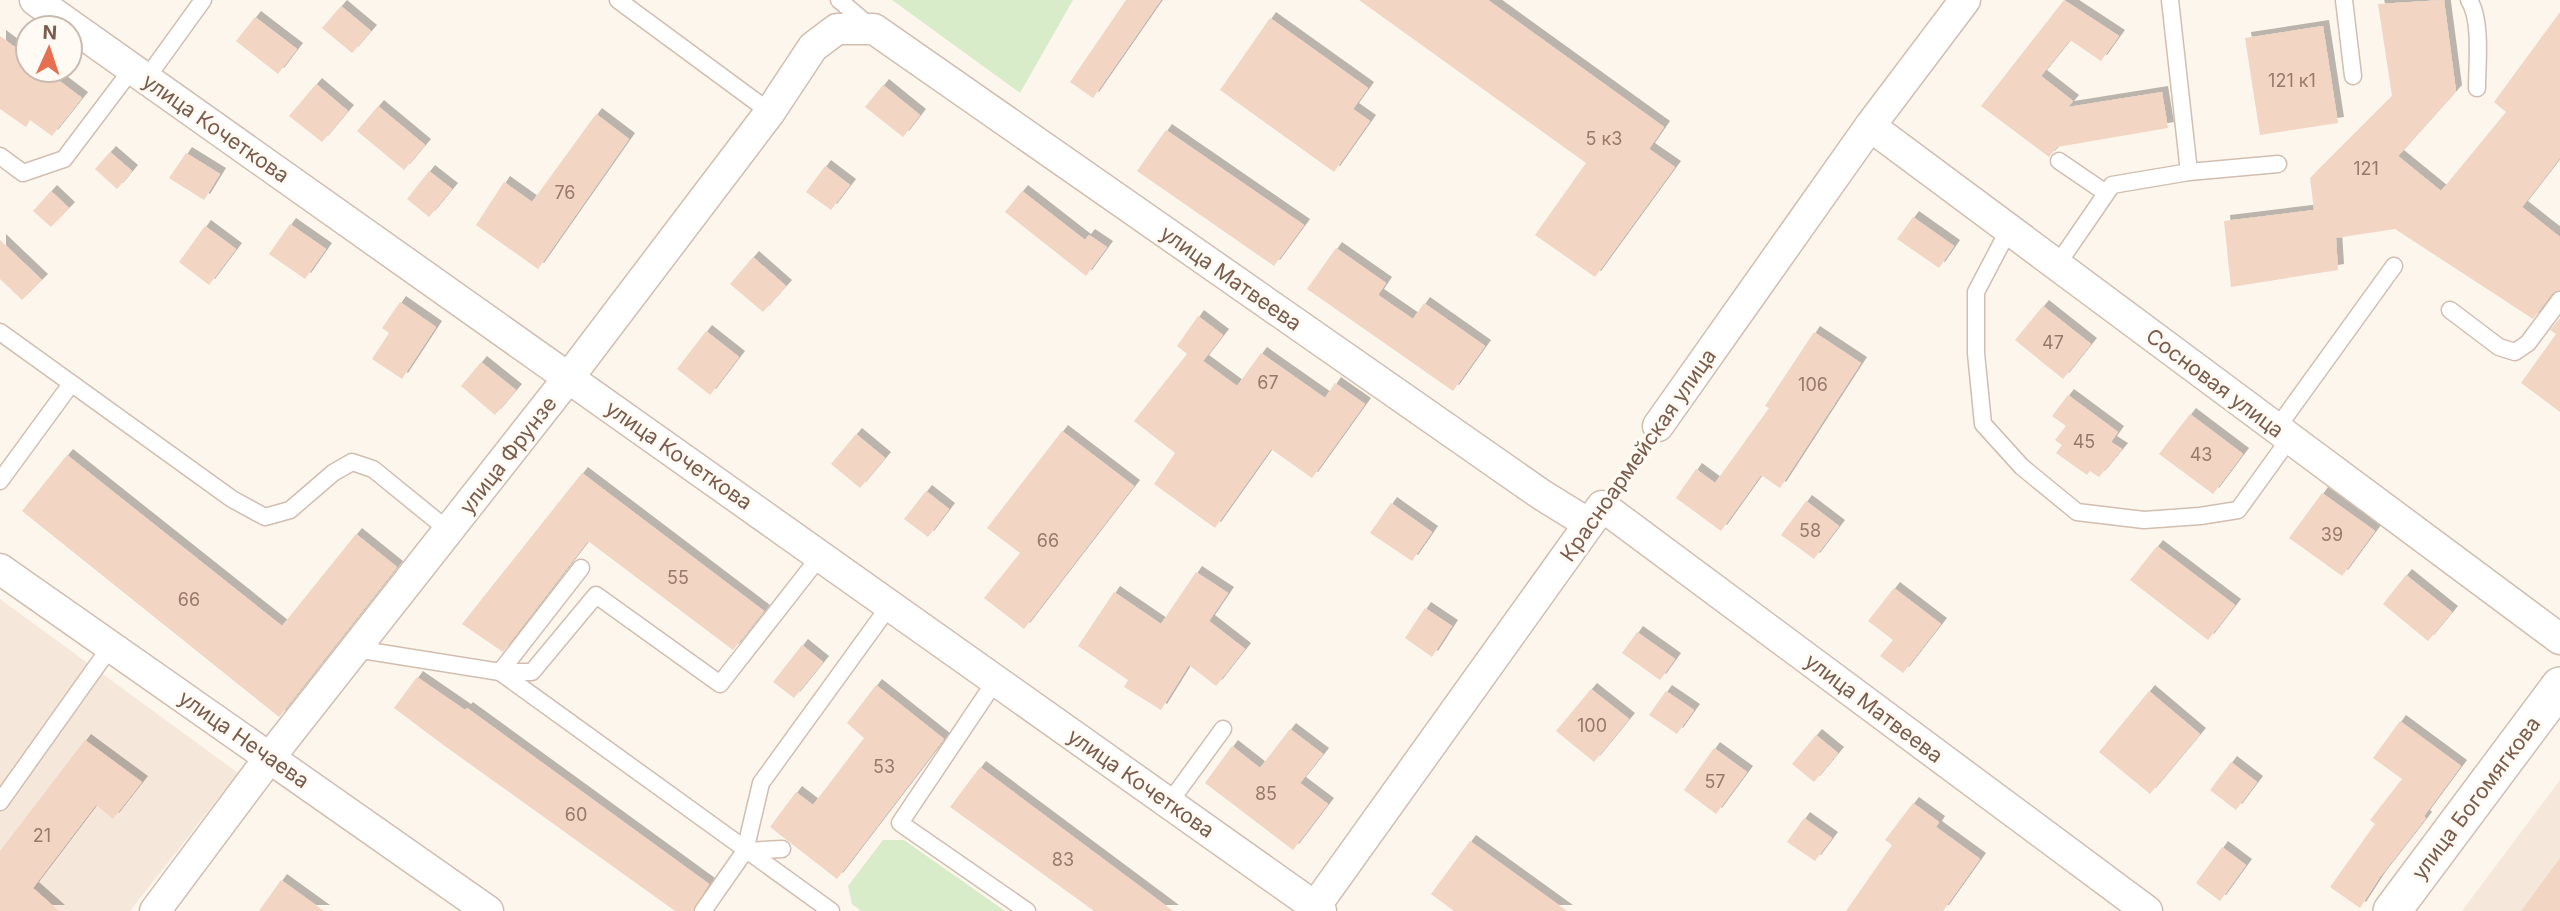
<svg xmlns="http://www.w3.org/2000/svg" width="2560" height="911" viewBox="0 0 2560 911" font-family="Inter,sans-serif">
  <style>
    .residential { fill: #f5e8da }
    .green { fill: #d8ecc9 }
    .building { fill: #f3d5c3; filter: url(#shadow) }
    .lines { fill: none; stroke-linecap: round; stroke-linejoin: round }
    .service-casing { stroke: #d1beb0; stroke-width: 19 }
    .minor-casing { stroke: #d1beb0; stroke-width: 33 }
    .tertiary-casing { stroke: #d1beb0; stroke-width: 40 }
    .path { stroke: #d9b8a5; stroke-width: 4.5; stroke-dasharray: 2 5; stroke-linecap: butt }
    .service { stroke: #fff; stroke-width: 16 }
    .minor { stroke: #fff; stroke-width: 30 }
    .tertiary { stroke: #fff; stroke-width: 37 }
    .labels { text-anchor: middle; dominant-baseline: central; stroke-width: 6; stroke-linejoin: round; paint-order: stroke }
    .number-label { font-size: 18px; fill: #987a6a }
    .street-label { font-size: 21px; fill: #7a5c4d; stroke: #fffaf3 }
  </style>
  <defs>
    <filter id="shadow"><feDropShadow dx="6" dy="-6" stdDeviation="0" flood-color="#0004"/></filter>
  </defs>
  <rect width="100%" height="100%" fill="#fdf6ec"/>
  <g class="residential">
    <path d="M0,599L238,773L130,911H0Z"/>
    <path d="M2560,780V911H2462Z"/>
  </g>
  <g class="green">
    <path d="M892,0H1073L1020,93Z"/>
    <path d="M883,840H904L1005,911H861L852,904L848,886Z"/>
  </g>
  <g class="building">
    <path d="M1126,0H1161L1093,98L1070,82Z"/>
    <path d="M1359,0H1488L1664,127L1649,149L1675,167L1595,277L1535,235L1586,163Z"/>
    <path d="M2064,0L2119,36L2101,61L2070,40L2041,76L2073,101L2068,107L2162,92L2168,128L2057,147L2049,157L1981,106Z"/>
    <path d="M2444,0L2456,91L2398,156L2441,191L2506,112L2494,102L2560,12V158L2522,207L2560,237V290L2552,294L2533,319L2395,229L2336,238L2338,270L2231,287L2224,221L2314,210L2310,178L2392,96L2378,4Z"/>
    <path d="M341,6L371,31L352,53L322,28Z"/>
    <path d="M255,17L297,49L278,74L236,41Z"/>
    <path d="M1270,18L1368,88L1353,109L1370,121L1334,172L1220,90Z"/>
    <path d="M2323,26L2338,123L2260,135L2245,38Z"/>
    <path d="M0,36L28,57V70H45L82,98L52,136L30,120L26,127L0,109Z"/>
    <path d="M316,84L348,111L322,142L289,116Z"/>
    <path d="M883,85L920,115L903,137L865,107Z"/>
    <path d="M378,106L425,145L404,170L357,131Z"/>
    <path d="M596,114L629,139L538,269L476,225L504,182L532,202Z"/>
    <path d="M1166,130L1304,225L1274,266L1137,171Z"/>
    <path d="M110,152L132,171L117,189L95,169Z"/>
    <path d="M186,153L220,174L204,200L169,178Z"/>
    <path d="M825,166L850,185L831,210L806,192Z"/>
    <path d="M429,171L452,189L429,217L407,199Z"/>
    <path d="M51,191L69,208L51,227L33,211Z"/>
    <path d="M1022,191L1085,240L1089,235L1107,247L1086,276L1005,212Z"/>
    <path d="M1913,217L1954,246L1939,268L1897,239Z"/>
    <path d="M290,224L326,249L305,279L269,254Z"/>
    <path d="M205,226L236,249L209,285L179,262Z"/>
    <path d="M0,240L42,280L22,300L0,279Z"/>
    <path d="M1336,248L1386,283L1378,295L1413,319L1424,303L1485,346L1453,391L1307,289Z"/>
    <path d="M753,257L786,286L763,312L730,284Z"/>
    <path d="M400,302L436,327L402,379L372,359L389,333L382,328Z"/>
    <path d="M2043,306L2091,344L2063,379L2015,340Z"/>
    <path d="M1198,316L1223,335L1203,361L1237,386L1261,353L1325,398L1335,383L1365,404L1312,478L1271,449L1215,528L1154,484L1175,453L1134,421L1187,354L1177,346Z"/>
    <path d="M2560,318V412L2521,383L2556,334L2550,330Z"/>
    <path d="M706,331L739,357L710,395L677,369Z"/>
    <path d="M1814,332L1861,363L1780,488L1761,475L1721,531L1676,498L1696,469L1715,483L1769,408L1765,406Z"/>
    <path d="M481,362L516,390L495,415L461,386Z"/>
    <path d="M2068,395L2118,432L2111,442L2122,449L2099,477L2090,471L2087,475L2056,453L2062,445L2055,440L2066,426L2052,416Z"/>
    <path d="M2190,414L2243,454L2213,494L2159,454Z"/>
    <path d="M1062,431L1134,486L1024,629L984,598L1020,553L987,528Z"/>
    <path d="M856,434L885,458L860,488L831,464Z"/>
    <path d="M67,455L282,626L356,534L397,567L279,717L22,511Z"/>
    <path d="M582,473L764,611L733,650L588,541L503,652L462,624Z"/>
    <path d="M926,491L949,509L928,537L904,519Z"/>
    <path d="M2322,493L2375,531L2342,576L2289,538Z"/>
    <path d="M1806,501L1839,526L1814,559L1781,535Z"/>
    <path d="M1391,503L1432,532L1412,561L1370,533Z"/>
    <path d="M2157,546L2235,605L2208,640L2130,580Z"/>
    <path d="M1196,572L1228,593L1209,621L1245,649L1216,686L1189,665L1161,710L1124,687L1128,680L1078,646L1114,592L1161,624Z"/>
    <path d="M2406,575L2452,612L2428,641L2383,604Z"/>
    <path d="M1894,588L1941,624L1903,673L1880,656L1893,640L1868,621Z"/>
    <path d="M1425,608L1452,626L1432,657L1405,638Z"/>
    <path d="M1637,632L1675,659L1660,680L1622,653Z"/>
    <path d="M802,645L823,662L794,698L773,682Z"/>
    <path d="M417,677L465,710L467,708L709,884L693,911H675L442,744L394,708Z"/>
    <path d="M876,685L944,739L837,879L770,827L796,792L813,805L864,738L847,723Z"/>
    <path d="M1591,689L1629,719L1594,762L1556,731Z"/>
    <path d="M1666,691L1694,710L1677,734L1649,715Z"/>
    <path d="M2149,691L2200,734L2150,794L2099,752Z"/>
    <path d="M2400,721L2461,766L2424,816L2426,818L2380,877L2360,908L2330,887L2375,824L2370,820L2402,779L2373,758Z"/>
    <path d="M1290,729L1323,754L1300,783L1328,804L1293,850L1205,783L1232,746L1260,768Z"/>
    <path d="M1816,735L1838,753L1814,782L1792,764Z"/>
    <path d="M85,740L142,782L113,819L96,805L33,888L59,911H0V851Z"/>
    <path d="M1714,748L1747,772L1716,814L1684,790Z"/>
    <path d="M2231,762L2257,782L2236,810L2210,790Z"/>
    <path d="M980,767L1173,911H1094L950,807Z"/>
    <path d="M1913,803L1939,822L1936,827L1980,859L1943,911H1846L1892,845L1885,840Z"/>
    <path d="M1804,818L1832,838L1815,861L1787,842Z"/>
    <path d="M1470,841L1567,911H1454L1431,894Z"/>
    <path d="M2222,847L2246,865L2220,901L2196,883Z"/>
    <path d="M2560,858V911H2521Z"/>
    <path d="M281,880L324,911H259Z"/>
  </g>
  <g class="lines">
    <g class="service-casing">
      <g id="service">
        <path d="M618,0L770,112"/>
        <path d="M839,0L872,28"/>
        <path d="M2170,0L2189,172"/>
        <path d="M2344,0L2353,76"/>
        <path d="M2469,0C2482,20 2477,65 2477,88"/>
        <path d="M146,79L203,0"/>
        <path d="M0,156L23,173L64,159L132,69"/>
        <path d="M2059,161L2106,193"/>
        <path d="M2009,229L1976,292V353L1983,424L2022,467L2077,512L2144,520L2200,516L2238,510L2290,438"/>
        <path d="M2057,265L2112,185L2189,172L2278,164"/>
        <path d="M2450,310L2499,347L2515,352L2528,343L2560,300"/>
        <path d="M0,332L232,499L265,517L290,510L333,473L352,462L373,469L448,530"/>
        <path d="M2277,428L2394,266"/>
        <path d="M0,481L71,384"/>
        <path d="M581,568L500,672L831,911"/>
        <path d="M356,649L500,672H532L596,595L720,684L821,555"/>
        <path d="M996,680L900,823L1027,911"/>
        <path d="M0,802L111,646"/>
        <path d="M1169,803L1223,729"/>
        <path d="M745,851L782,849"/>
        <path d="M703,911L745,851L761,783L890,605"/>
      </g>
    </g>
    <g class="minor-casing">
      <g id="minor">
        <path d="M35,0L1321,911"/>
        <path d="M1870,126L2560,639"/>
        <path d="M1658,426L1870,126L1965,0"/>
        <path d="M0,569L488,911"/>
        <path d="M155,911L270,757L569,377L770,112L813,47L837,29H874L1542,495L1589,524"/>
        <path d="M1312,911L1602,506L2147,911"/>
      </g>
    </g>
    <g class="tertiary-casing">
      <path id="tertiary" d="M2392,911L2560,686"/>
    </g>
    <path class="path" d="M1617,485L1644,447"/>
    <use href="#service" class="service"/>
    <use href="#minor" class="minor"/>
    <use href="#tertiary" class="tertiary"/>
  </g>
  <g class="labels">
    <g class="number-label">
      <text x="2292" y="80">121 к1</text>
      <text x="1604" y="138">5 к3</text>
      <text x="2366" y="168">121</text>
      <text x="565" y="192">76</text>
      <text x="2053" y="342">47</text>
      <text x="1268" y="382">67</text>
      <text x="1813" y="384">106</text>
      <text x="2084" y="441">45</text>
      <text x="2201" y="454">43</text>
      <text x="1810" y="530">58</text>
      <text x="2332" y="534">39</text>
      <text x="1048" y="540">66</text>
      <text x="678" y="577">55</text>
      <text x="189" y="599">66</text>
      <text x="1592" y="725">100</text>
      <text x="884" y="766">53</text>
      <text x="1715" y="781">57</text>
      <text x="1266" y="793">85</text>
      <text x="576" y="814">60</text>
      <text x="42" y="835">21</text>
      <text x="1063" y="859">83</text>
    </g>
    <g class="street-label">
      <text transform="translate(216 128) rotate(35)">улица Кочеткова</text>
      <text transform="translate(1231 278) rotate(35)">улица Матвеева</text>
      <text transform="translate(2215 383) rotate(37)">Сосновая улица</text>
      <text transform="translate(508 455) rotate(-52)">улица Фрунзе</text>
      <text transform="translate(679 455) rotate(35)">улица Кочеткова</text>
      <text transform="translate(1638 455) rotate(-55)">Красноармейская улица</text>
      <text transform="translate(1874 708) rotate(37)">улица Матвеева</text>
      <text transform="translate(244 739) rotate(35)">улица Нечаева</text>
      <text transform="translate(1141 783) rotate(35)">улица Кочеткова</text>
      <text transform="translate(2476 798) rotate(-53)">улица Богомягкова</text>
    </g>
  </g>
  <g transform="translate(49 49) rotate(3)"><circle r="33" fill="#fffaf3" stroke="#cabbb1" stroke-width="2"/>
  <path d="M0-5L12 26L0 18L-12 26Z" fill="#e76f51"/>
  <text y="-10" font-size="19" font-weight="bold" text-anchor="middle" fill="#7a5c4d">N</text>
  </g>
</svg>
